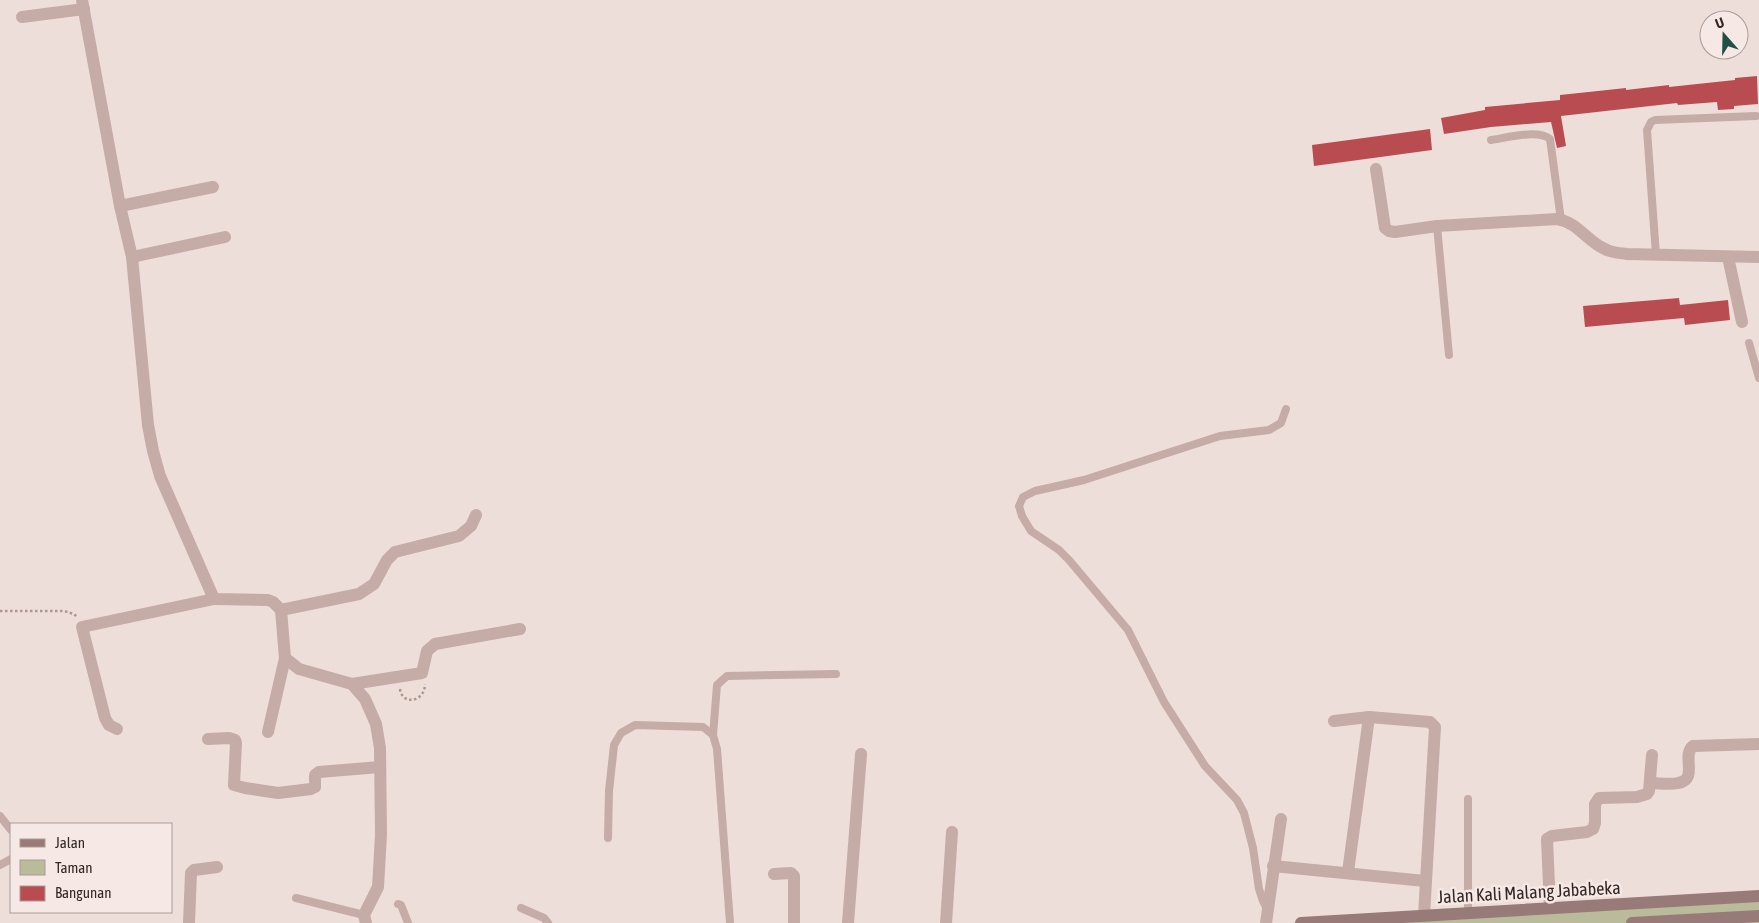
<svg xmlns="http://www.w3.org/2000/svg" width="1759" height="923" viewBox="0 0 1759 923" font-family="'Asap Condensed',sans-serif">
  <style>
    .green { fill: #b9bb9b }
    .building { fill: #b94c50 }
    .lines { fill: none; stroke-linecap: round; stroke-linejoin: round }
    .path { stroke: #b09691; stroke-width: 2.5; stroke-dasharray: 2.5 2.5; stroke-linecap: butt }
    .service { stroke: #c5aca6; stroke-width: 8 }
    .minor { stroke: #c5aca6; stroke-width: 12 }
    .secondary { stroke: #987b78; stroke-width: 12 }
    .labels { text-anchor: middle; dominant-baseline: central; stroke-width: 5; stroke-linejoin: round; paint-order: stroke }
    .street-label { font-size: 18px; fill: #322726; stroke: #f6e9e5 }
  </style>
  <rect width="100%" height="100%" fill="#eeded9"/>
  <path class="green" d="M1759,896V923H1299Z"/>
  <g class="building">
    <path d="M1757,76L1758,104L1734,106V109L1718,110L1717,102L1678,105L1677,103L1561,116L1566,146L1557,148L1551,122L1491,127L1444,134L1441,118L1485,110V107L1560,100V95L1626,88V90L1669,85V87L1735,80V78Z"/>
    <path d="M1430,129L1432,150L1314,166L1312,145Z"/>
    <path d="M1679,298L1680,305L1728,300L1730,320L1685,325L1684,318L1585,327L1583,306Z"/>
  </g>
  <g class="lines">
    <g class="path">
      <path d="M0,611H64L74,614L77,617"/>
      <path d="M400,689C402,706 425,702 425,684"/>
    </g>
    <g class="service">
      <path d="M1491,140C1506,138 1538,129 1550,139L1561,220"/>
      <path d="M1437,226L1449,355"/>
      <path d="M1656,255L1647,130L1651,122L1655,120L1756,116"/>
      <path d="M1749,343L1759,378"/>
      <path d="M713,735L717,685L727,676L836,674"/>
      <path d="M0,816L11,830"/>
      <path d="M608,838L609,791L614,745L621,733L635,725L703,727L713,735L717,749L730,923"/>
      <path d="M0,865L11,859"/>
      <path d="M296,898L364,915"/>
      <path d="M398,904L401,905L408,923"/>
      <path d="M521,908L544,918L548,923"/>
      <path d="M1267,909L1263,901L1259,889L1253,848L1244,813L1237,800L1205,766L1164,702L1128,630L1069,560L1059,550L1031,531L1022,516L1019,506L1023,497L1035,491L1084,480L1220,436L1269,430L1281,423L1286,409"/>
      <path d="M1468,914V799"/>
    </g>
    <g class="minor">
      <path d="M82,0L120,206L132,257L148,425L153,451L160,476L214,599L268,600L273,602L281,610L285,658L299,669L352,684L365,699L376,724L380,748L381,835L378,887L364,915L366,923"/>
      <path d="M22,17L84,9"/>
      <path d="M1376,169L1385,228L1389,231L1395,232L1437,226L1557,219C1578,222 1588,243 1607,250C1613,253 1620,253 1627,254L1759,257"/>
      <path d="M120,206L213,187"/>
      <path d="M132,257L225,237"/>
      <path d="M1728,257L1742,322"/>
      <path d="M281,610L359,594L374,584L387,560L395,552L459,536L471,526L476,515"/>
      <path d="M352,684L422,673L427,651L435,644L520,629"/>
      <path d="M1334,721L1369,717L1430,722L1435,727L1424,916"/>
      <path d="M117,729L109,725L105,718L82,627L214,599"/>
      <path d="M268,732L285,658"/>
      <path d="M208,739L229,738L235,740L236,743L234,785L245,788L278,793L311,789L315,787V775L319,772L380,767"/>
      <path d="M1650,783C1659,783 1670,785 1678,783C1699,780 1681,755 1693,746L1759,744"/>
      <path d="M1273,866L1425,881"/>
      <path d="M1348,872L1369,717"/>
      <path d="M774,874L791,873L794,876V923"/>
      <path d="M1550,909L1547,839L1552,836L1587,832L1593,829L1595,823V804L1599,798L1637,797L1647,794L1649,791L1652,755"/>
      <path d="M189,923L191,873L194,870L217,867"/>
      <path d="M848,923L861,754"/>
      <path d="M946,923L952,832"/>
      <path d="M1266,923L1281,819"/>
    </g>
    <g class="secondary">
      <path d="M1301,923L1759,896"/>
      <path d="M1632,923L1759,916"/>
    </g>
  </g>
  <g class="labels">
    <g class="street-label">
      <text transform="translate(1529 892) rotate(-3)">Jalan Kali Malang Jababeka</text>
    </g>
  </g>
  <rect x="10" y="823" width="162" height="90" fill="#f6e9e5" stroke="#a89b99"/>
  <rect x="20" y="839" width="25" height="8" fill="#987b78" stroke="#a89b99"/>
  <text x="55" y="848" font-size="15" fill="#322726">Jalan</text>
  <rect x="20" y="860" width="25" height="15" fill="#b9bb9b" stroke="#a89b99"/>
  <text x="55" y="873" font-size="15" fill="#322726">Taman</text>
  <rect x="20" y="886" width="25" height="15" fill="#b94c50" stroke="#a89b99"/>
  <text x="55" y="898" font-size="15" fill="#322726">Bangunan</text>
  <g transform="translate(1724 35) rotate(340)"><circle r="24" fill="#f6e9e5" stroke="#a89b99"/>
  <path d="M0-4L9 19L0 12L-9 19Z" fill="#204f45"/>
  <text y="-8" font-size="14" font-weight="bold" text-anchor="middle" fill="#322726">U</text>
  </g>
</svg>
